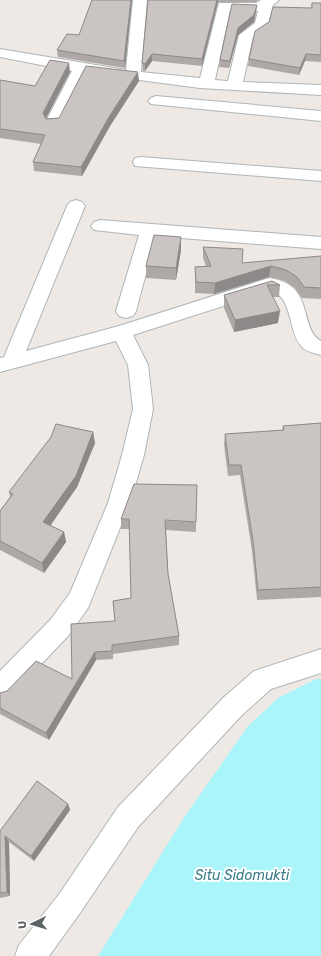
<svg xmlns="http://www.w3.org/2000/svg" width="321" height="956" viewBox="0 0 321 956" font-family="Rubik,sans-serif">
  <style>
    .water { fill: #aaf5fa }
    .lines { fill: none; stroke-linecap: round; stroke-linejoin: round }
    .minor-casing { stroke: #b0b5b7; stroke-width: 2 }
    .minor { fill: #fff; fill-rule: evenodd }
    .wall { fill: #aea9a7 }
    .shaded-wall { fill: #8d8988 }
    .building { fill: #cac4c2; stroke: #8d8988 }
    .labels { text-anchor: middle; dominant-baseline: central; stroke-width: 4; stroke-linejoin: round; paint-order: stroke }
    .near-water-label { font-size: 14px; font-style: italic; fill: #3b7e89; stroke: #fff }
  </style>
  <rect width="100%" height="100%" fill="#eee9e5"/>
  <path class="water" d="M316,679H321V956H98L185,816L248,726L278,698Z"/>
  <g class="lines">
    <g class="minor-casing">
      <g id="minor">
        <path d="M133,0H147L141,72L200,78L219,3H256L261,0H279L273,5L267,28L253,37L243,82L321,85V95L200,88L86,73L59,126H47L45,123L72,71L0,57V49L126,70ZM230,10L258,11L255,23L239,35L228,81L215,80Z"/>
        <path d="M156,96L321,111V121L151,104L148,101L151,98Z"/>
        <path d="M141,157L321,171V181L135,166L133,162L135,158Z"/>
        <path d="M76,200L82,202L85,206L26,351L119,326L269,278C316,284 298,328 321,341V355C314,353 306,352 301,346C288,332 293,295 270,291L133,335L148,365L153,409L144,455L130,503L88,608L69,635L9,698L0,701V671L51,619L70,593L108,503L122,455L133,409L128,365L116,341L0,372V358L4,357L67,206L70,202Z"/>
        <path d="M100,220L321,237V249L156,236L136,311L133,316L126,318L119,316L116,311L139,235L94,230L91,226L94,222Z"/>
        <path d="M321,649V673L271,689L242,715L138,827L80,913L49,956H15L19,945L60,893L118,807L224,697L254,671Z"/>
      </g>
    </g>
    <use href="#minor" class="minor"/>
  </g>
  <g class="wall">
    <path d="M92,0H132L125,68L58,57L57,50L79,35Z"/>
    <path d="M148,0H259L256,2H218L202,66L152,61L145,71H143L142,63Z"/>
    <path d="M312,3H321V62L305,61L299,75L248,66L249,59L311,8Z"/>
    <path d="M257,5L256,12L254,22L238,35L229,68L219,67L220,60Z"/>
    <path d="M70,72L46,118H59L139,81L110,126L82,176L34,171L33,162L41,144L0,138V80L35,86Z"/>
    <path d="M181,237V250L176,280L146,278V266Z"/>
    <path d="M203,247L242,263L321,256V299L302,298L295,288L285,281L269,277L214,294L195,293V267L206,266L203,258Z"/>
    <path d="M272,281L280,285L279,297H273L278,323L234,332L224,308V295Z"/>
    <path d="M321,423V597L257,600L252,551L240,475L228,476L224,445L225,434L282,431L283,426Z"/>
    <path d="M93,432L95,443L77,487L50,525L64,532L66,542L44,573L0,550V511L10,497L9,492Z"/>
    <path d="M121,519L196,522V532L166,530L168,574L179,636V645L113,654V659L96,660L49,740L0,714V693L72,679L115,621L113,601L131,598L130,529H121Z"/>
    <path d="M68,804L70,810L34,861L9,842L10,896L0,898V831Z"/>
  </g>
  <g class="shaded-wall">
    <path d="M131,0H132L125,68L124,61Z"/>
    <path d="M217,0H218V2L202,66V59Z"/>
    <path d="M257,5L256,12L254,22L238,35L229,68L230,61L238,28Z"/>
    <path d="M152,54V61L145,71V64Z"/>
    <path d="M306,54L305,61L299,75L300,68Z"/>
    <path d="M69,63L70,72L44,122L43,113Z"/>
    <path d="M138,72L139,81L110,126L82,176L81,167L109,117Z"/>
    <path d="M181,237V250L176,280V268Z"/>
    <path d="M271,266L269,277L214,294L215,283Z"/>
    <path d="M280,311L278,323L234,332L235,320Z"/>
    <path d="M93,432L95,443L77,487L46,532L43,522Z"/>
    <path d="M64,532L66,542L44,573L42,563Z"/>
    <path d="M95,652L96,660L49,740L46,733Z"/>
    <path d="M68,804L70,810L34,861L31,856Z"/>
    <path d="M5,836L9,842L10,896L7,892Z"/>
  </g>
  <g class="building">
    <path d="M92,0H131L124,61L57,50L67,34L79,35Z"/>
    <path d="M148,0H217L202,59L152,54L145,64L142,63Z"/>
    <path d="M312,3H321V55L306,54L300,68L249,59L255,31L269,22L273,7L312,8Z"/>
    <path d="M232,4L257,5L254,15L238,28L230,61L220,60Z"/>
    <path d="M50,60L69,63L43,113L46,119L59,118L86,66L138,72L109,117L81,167L33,162L45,135L0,129V80L35,86Z"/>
    <path d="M154,235L181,237L176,268L146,266Z"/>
    <path d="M203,247L243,249L242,263L321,256V288L304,287L297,277L286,270L271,266L215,283L196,282L195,267L211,266Z"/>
    <path d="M272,281L280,285H267L280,311L235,320L224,295Z"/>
    <path d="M321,423V587L258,590L253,541L241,465H229L225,434L284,430L283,426Z"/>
    <path d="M56,424L93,432L76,476L43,522L64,532L42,563L0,541V511L13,494L9,492L51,437Z"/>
    <path d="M134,484L197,485L196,522L165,520L168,574L179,636L112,645V651L95,652L46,733L0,708V693L7,691L36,661L72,679L71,624L115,621L113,601L131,598L129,519H121Z"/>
    <path d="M37,781L68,804L31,856L5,836L7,892L0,893V831Z"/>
  </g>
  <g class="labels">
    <g class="near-water-label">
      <text x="242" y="875">Situ Sidomukti</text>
    </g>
  </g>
  <g transform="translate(32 924) rotate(265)" stroke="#ffffff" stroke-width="3" paint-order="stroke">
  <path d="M0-3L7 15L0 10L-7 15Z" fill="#5d6365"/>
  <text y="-6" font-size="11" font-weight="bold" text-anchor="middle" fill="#5d6365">U</text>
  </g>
</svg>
